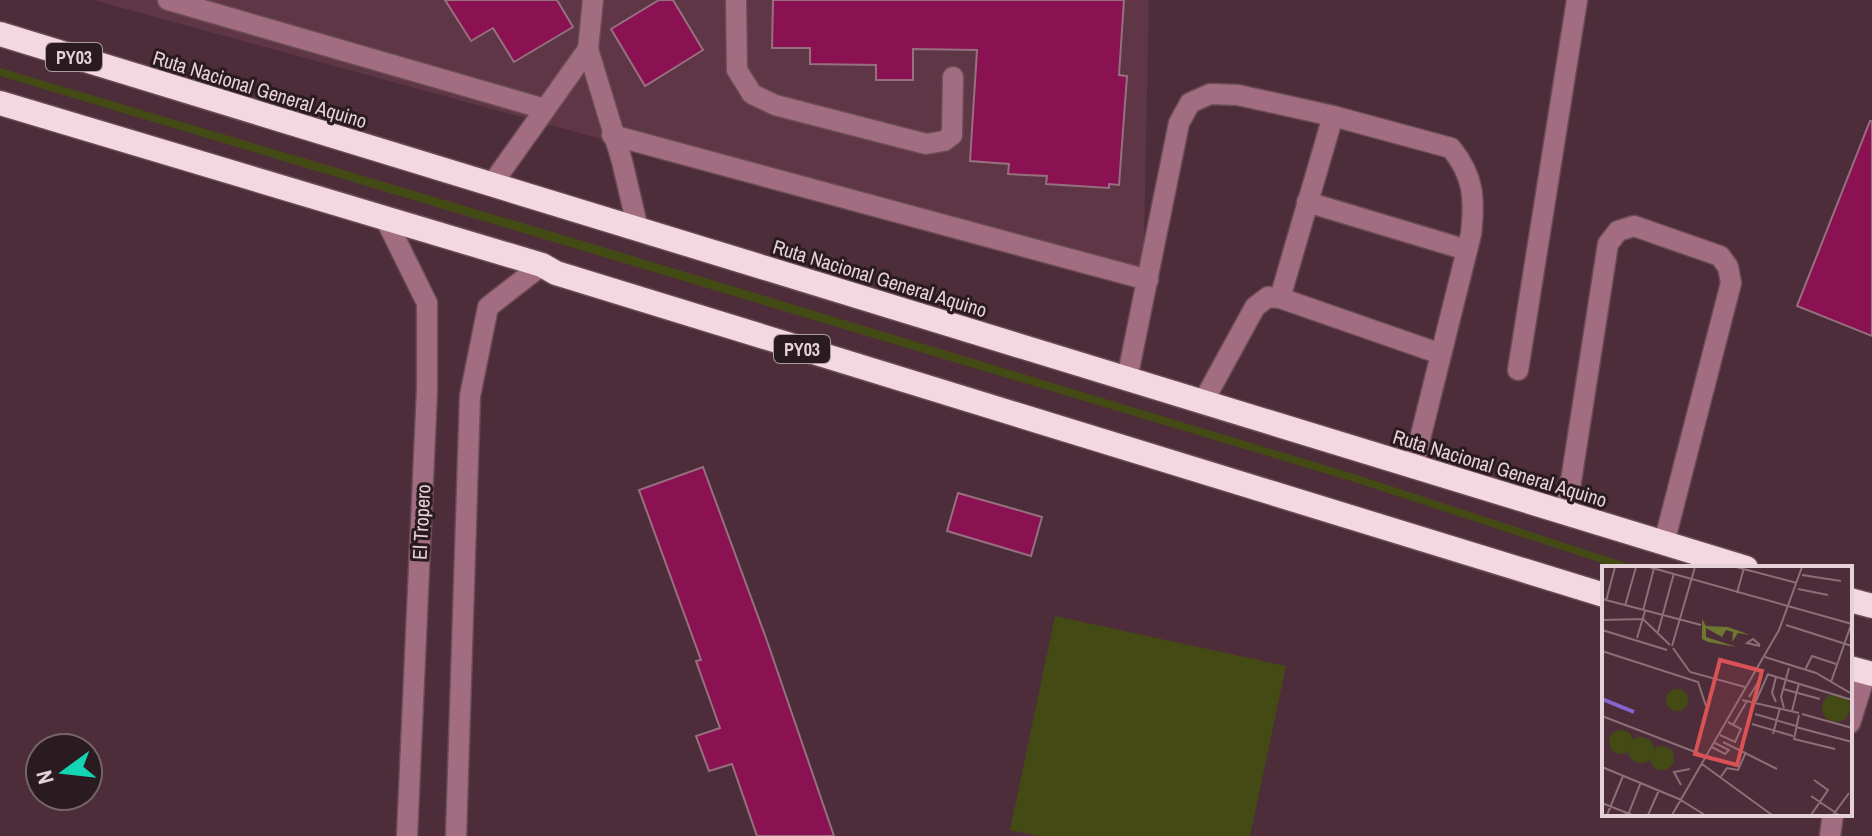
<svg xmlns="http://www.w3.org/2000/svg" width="1872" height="836" viewBox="0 0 1872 836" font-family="'Archivo Narrow',sans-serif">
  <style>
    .built { fill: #5e3645 }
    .green { fill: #444a14 }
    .building { fill: #8b1252; stroke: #96707e; stroke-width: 2 }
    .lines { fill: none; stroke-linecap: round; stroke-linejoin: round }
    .minor-casing { stroke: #6a4b56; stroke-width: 23 }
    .highway-casing { stroke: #6a4b56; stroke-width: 27 }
    .minor { stroke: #a36d81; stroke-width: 20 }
    .highway { stroke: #f4d8e1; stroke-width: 24 }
    .labels { text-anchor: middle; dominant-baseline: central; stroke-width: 6; stroke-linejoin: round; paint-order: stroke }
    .shield { fill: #2a1b20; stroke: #ae9aa1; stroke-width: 2 }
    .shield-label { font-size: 18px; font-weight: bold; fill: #e7d1d8 }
    .street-label { font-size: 20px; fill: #e7d1d8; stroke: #2a1b20 }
    .inset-river { fill: none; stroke: #8764d1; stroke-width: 4 }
    .inset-road { fill: none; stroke: #8b6f79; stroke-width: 2 }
    .view { fill: #da5254; fill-opacity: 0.15; stroke: #da5254; stroke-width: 4 }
    .inset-edge { fill: none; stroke: #e7d1d8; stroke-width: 4 }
  </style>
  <rect width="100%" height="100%" fill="#4e2d3a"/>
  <path class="built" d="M93,0H1149L1143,287Z"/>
  <g class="green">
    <path d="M0,68L576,239L1354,474L1641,568H1617L1351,481L0,76Z"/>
    <path d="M1055,616L1286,666L1250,836H1039L1010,830Z"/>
  </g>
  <g class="building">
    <path d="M445,0H557L573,27L514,62L493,28L471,41Z"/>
    <path d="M659,0H673L703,50L645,86L611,29Z"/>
    <path d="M773,0H1124L1119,75L1127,76L1119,185L1109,184V188L1046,184L1047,176L1008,174L1009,164L970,161L977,50L913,49V80H876V65L810,64V48H772Z"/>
    <path d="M1870,121H1872V336L1797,306Z"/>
    <path d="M703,467L766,638L834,836H757L732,764L709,771L696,736L720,728L696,661L701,660L639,490Z"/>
    <path d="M958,493L1042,517L1031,556L947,531Z"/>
  </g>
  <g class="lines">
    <g class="minor-casing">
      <g id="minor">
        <path d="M168,0L545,109"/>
        <path d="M593,0L588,49L622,161L638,229"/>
        <path d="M736,0L737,70L752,94L775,105L926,144L944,141L952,135L953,77"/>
        <path d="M612,135L1148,280"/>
        <path d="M492,184L588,49"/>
        <path d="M1307,202L1467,250"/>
        <path d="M385,218L427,303V390L407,836"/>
        <path d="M1280,298L1333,116"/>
        <path d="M1518,370L1577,0"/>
        <path d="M1127,379L1179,123L1190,103L1210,94L1238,95L1333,116L1451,148C1474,176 1475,199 1471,234L1413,467"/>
        <path d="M1203,402L1255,307L1268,297L1280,298L1441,354"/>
        <path d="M1566,513L1608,244L1618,231L1634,226L1720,256L1728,267L1731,283L1664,543"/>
        <path d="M1850,723L1866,672"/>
        <path d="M456,836L470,396L488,307L542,265"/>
        <path d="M1830,836L1833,814"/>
      </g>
    </g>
    <g class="highway-casing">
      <g id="highway">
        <path d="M0,34L1746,568"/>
        <path d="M0,103L542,265L556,273L1604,595"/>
        <path d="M1850,600L1872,606"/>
        <path d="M1850,668L1872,674"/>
      </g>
    </g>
    <use href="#minor" class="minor"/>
    <use href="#highway" class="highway"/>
  </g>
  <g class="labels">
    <g class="shield">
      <rect x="46" y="43" width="56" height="28" rx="6"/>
      <rect x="774" y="335" width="56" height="28" rx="6"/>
    </g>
    <g class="shield-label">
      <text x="74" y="57">PY03</text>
      <text x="802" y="349">PY03</text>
    </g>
    <g class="street-label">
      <text transform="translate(260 89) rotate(17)">Ruta Nacional General Aquino</text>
      <text transform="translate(880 278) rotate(17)">Ruta Nacional General Aquino</text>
      <text transform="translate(1500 468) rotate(17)">Ruta Nacional General Aquino</text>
      <text transform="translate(421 522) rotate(-87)">El Tropero</text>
    </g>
  </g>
  <g transform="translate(1602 566)">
    <rect width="250" height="250" fill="#4e2d3a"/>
    <path d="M64 134a11 11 0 1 1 22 0a11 11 0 1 1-22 0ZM220 142a14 14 0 1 1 28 0a14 14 0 1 1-28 0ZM7 176a12 12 0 1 1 24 0a12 12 0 1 1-24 0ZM26 184a13 13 0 1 1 26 0a13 13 0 1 1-26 0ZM48 192a12 12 0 1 1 24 0a12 12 0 1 1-24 0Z" fill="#444a14"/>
    <path d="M100,53L104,60L126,61L148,69L136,67L130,76L131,66L124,64L120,71L104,62V71L135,81L106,76L100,73Z" fill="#6e772f"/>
    <path class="inset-river" d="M0,133L32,146"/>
    <path class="inset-road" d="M47,1L250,58M134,1L195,17M200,9L239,15M196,23L226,29M135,27L142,2M0,33L99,59M4,35L13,1M23,40L34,1M41,45L52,2M0,54L41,53L68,79M184,59L250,80M0,64L65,84M56,66L72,7M35,72L43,45M70,80L93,1M158,80L145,77L151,73L158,79M71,82L88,106L143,121M0,85L96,116L104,140M163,91L214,107L250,128M203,104L210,90L234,98M165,108L250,134M229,116L250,56M181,123L218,133M147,131L160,110M140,134L197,147M154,135L166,108M174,136L170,127L174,111M182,142L179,131L187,102M190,145L197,117M153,148L194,160M200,148L250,162M197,149L192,173L233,183M0,150L101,189M150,158L191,170M131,159L145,135M194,161L250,176M171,168L178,142M118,169L133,176L139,163L126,156M121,176L175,203M110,181L123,188L127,184L113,177M100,198L170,249M0,201L77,233L103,249M118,212L125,202L136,204L144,186M79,219L72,206L88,203M209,230L237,249M0,237L30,249M5,249L21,210M26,249L39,216M46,249L57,224M70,249L177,64L200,1M209,249L226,224L212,214M231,249L247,227"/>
    <path class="view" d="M118,94L160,105L135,199L93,188Z"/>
    <rect width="250" height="250" class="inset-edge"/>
  </g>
  <g transform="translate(64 772) rotate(255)"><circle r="38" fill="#2a1b20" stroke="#76646a" stroke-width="2"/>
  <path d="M0-6L14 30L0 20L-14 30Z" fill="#14d5b3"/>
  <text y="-12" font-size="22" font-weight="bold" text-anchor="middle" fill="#e7d1d8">N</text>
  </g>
</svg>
